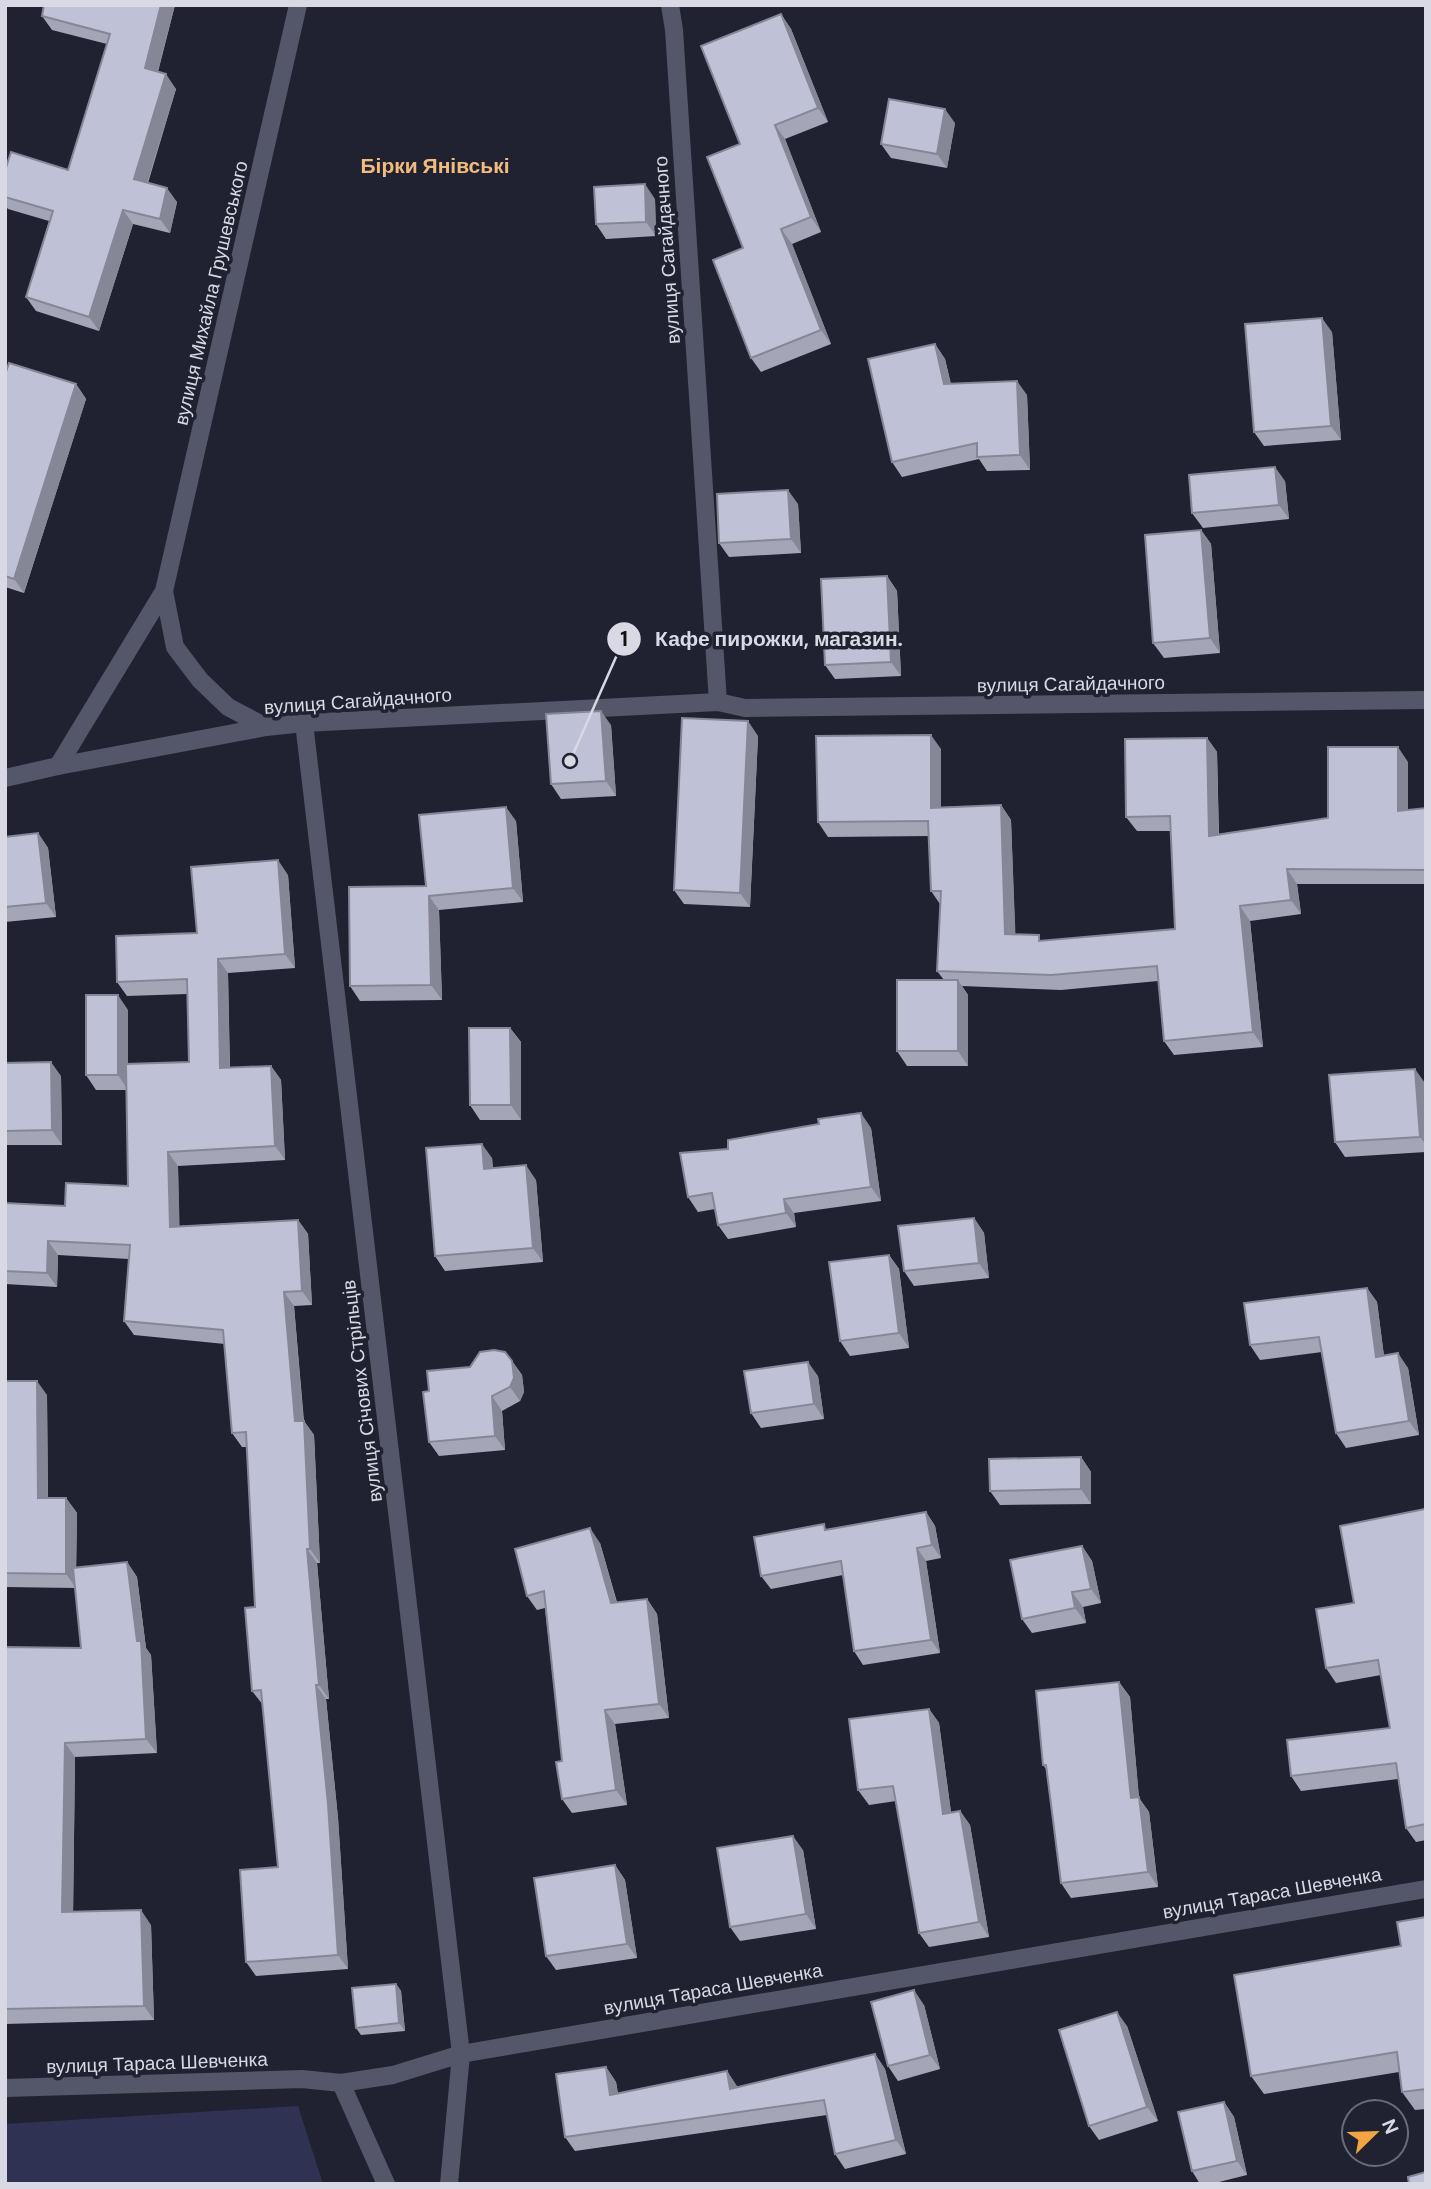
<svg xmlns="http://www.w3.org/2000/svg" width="1431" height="2189" viewBox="0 0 1431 2189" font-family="'DM Sans',sans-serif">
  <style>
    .green { fill: #2f3253 }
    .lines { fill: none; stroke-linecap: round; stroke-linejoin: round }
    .minor { stroke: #545669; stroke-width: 18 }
    .wall { fill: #a4a6b8 }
    .shaded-wall { fill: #868796 }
    .building { fill: #bfc1d6; stroke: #868796; stroke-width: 2 }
    .labels { text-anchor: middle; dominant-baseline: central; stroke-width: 7; stroke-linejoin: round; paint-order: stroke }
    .street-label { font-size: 19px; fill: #d8d9e4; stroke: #212231 }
    .neighbourhood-label { font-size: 21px; font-weight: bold; fill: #f1bb7e; stroke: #212231 }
    .leader { fill: none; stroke: #d8d9e4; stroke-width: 2.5 }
    .callout-dot { fill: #d8d9e4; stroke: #212231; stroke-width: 2.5 }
    .mark-label { font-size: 21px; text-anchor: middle; font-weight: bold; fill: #111 }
    .callout-label { font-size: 21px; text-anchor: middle; font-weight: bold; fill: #d8d9e4; stroke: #212231; stroke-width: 7; stroke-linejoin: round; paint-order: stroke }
  </style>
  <rect width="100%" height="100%" fill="#212231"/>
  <path class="green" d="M298,2106L323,2184H5V2124Z"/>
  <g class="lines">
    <g class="minor">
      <path d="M670,5L674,30L718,702"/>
      <path d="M164,591L175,647L200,680L228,707L266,727"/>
      <path d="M304,723L461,2054L449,2184"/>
      <path d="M58,766L164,591L298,5"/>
      <path d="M5,778L58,766L266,727L304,723L718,702L745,708L1426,700"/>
      <path d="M341,2083L386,2184"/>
      <path d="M5,2088L302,2079L341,2083L393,2075L461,2054L1426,1889"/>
    </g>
  </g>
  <g class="wall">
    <path d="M44,5H175L158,72L176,89L148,183L177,202L170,233L133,224L99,331L36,311L26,297L49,221L8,209L5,205V171L68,170L107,44L52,30L42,16Z"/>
    <path d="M781,14L791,29L828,122L785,139L821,232L792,244L831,344L761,372L751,358L743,248Z"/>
    <path d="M955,123L947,168L891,158L881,144Z"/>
    <path d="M655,199L656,236L606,239L596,224Z"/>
    <path d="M1332,332L1341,440L1264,446L1254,432Z"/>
    <path d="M935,344L945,359L951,384L1027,395L1030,470L987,471L979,459L902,477L892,462Z"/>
    <path d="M5,375L76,384L86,399L24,593L5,587Z"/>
    <path d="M1285,481L1289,519L1203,528L1192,513Z"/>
    <path d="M798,504L801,553L729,557L719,543Z"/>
    <path d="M1201,530L1211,544L1220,653L1164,658L1153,643Z"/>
    <path d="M887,576L897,591L901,676L835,679L825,665Z"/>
    <path d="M611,725L616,796L561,799L551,784Z"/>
    <path d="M758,736L750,907L684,904L674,890Z"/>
    <path d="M1207,738L1217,752L1219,834L1328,818L1408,762V810L1426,808V884H1297L1301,914L1250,921L1263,1047L1174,1055L1164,1041L1158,981L1061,990L962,986L968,995V1066H907L897,1051L944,980L937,971L940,904L931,891L929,836L828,837L818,822L941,749V807L1001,805L1011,820L1015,934L1043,941L1175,929L1171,831H1137L1126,817Z"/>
    <path d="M516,821L523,902L439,910L442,1000L360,1001L350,986L426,886Z"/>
    <path d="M38,833L48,848L56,917L5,922V837Z"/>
    <path d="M288,875L295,968L228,973L230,1068L271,1066L281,1080L285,1160L178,1166L179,1226L298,1220L308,1234L312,1305L294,1306L304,1421L314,1435L320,1563H317L329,1699H326L338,1818L348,1969L256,1976L246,1962L278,1867L263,1705L252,1691L255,1607L247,1447H242L232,1433L225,1344L134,1335L124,1321L129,1259L58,1255L57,1287L5,1284V1203L65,1206L128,1186L126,1090H96L86,1075L128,1010V1064L189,1062L187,994L127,996L117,982L197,933Z"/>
    <path d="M510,1028L521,1042V1120H480L470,1105Z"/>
    <path d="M5,1063L61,1076L62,1145H5Z"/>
    <path d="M1425,1083L1426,1152L1345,1157L1335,1142Z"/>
    <path d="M871,1128L881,1201L794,1213L796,1227L728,1239L718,1225L715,1209L698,1212L688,1197L728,1149Z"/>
    <path d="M492,1158L493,1168L536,1180L543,1262L445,1271L435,1256Z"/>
    <path d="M974,1218L984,1233L989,1278L914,1286L904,1271Z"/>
    <path d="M889,1255L899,1269L909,1348L850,1356L840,1341Z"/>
    <path d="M1367,1288L1377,1302L1384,1356L1408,1368L1419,1435L1346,1448L1336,1433L1322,1352L1260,1360L1250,1345Z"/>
    <path d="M512,1361L522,1375L524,1392L520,1401L502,1411L505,1450L439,1456L429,1442V1391Z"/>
    <path d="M818,1376L824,1419L761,1428L751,1413Z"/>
    <path d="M5,1381L47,1395L48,1498H66L77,1513L76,1568L127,1562L137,1577L146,1648L151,1655L157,1753L75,1757L73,1912L151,1925L154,2020L5,2024V1647L81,1648L75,1588L5,1587Z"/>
    <path d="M1081,1457L1091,1472V1504L1000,1505L990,1491Z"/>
    <path d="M1426,1509V1840L1416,1842L1406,1828L1398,1779L1301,1791L1291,1776L1390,1728L1381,1675L1336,1683L1326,1668L1354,1603Z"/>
    <path d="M926,1512L935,1526L941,1558L926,1561L940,1653L863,1665L854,1651L843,1575L771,1589L761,1576L828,1530Z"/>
    <path d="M600,1543L617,1602L647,1599L657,1614L669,1718L615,1724L627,1805L572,1813L562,1799V1761L545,1608L537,1610L527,1596Z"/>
    <path d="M1082,1546L1092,1561L1101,1603L1083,1607L1086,1623L1032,1633L1022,1619Z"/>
    <path d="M1119,1682L1130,1697L1139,1798L1149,1812L1158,1887L1071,1898L1061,1883L1046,1769L1043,1765Z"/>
    <path d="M929,1709L939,1723L951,1812L960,1811L970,1825L989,1937L929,1947L919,1933L896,1801L869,1805L858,1790Z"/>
    <path d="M803,1850L816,1929L740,1941L730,1927Z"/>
    <path d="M615,1865L625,1880L637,1958L556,1970L546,1956Z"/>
    <path d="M1426,1917V2109L1415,2110L1402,2092L1399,2072L1264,2094L1251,2076L1401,1946Z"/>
    <path d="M396,1984L401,1991L405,2031L361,2035L356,2028Z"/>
    <path d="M924,2005L940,2069L898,2081L888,2066Z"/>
    <path d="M1127,2026L1158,2121L1099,2140L1089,2126Z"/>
    <path d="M875,2054L885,2069L906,2154L845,2169L835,2154L827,2115L575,2151L565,2137L606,2067L616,2082L618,2093L727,2071L737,2087Z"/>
    <path d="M1224,2102L1234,2117L1247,2175L1211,2184H1200L1192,2171Z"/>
  </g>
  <g class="shaded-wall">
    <path d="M161,5H175L155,82L145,68Z"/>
    <path d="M781,14L791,29L828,122L818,108Z"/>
    <path d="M166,74L176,89L144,193L134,179Z"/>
    <path d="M945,109L955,123L947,168L937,154Z"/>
    <path d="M775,125L785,139L821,232L811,217Z"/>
    <path d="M645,184L655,199L656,236L646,222Z"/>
    <path d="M167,188L177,202L170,233L160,219Z"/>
    <path d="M123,210L133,224L99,331L89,317Z"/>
    <path d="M781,229L792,244L831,344L821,330Z"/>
    <path d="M1322,318L1332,332L1341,440L1331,426Z"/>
    <path d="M935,344L945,359L954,399L944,384Z"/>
    <path d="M1017,381L1027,395L1030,470L1020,455Z"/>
    <path d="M76,384L86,399L24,593L14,579Z"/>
    <path d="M1275,467L1285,481L1289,519L1279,505Z"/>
    <path d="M788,490L798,504L801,553L791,539Z"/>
    <path d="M1201,530L1211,544L1220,653L1210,638Z"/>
    <path d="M887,576L897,591L901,676L891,662Z"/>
    <path d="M601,711L611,725L616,796L606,781Z"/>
    <path d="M748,721L758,736L750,907L740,893Z"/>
    <path d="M931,735L941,749V822L931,808Z"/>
    <path d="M1207,738L1217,752L1219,850L1209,836Z"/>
    <path d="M1398,747L1408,762V826L1398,811Z"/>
    <path d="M1001,805L1011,820L1016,948L1005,934Z"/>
    <path d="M506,807L516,821L523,902L513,888Z"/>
    <path d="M38,833L48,848L56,917L46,903Z"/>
    <path d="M278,860L288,875L295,968L285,954Z"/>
    <path d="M1287,869L1297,884L1301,914L1291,900Z"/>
    <path d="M429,896L439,910L442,1000L431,985Z"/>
    <path d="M1240,906L1250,921L1263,1047L1253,1032Z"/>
    <path d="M218,959L228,973L230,1083L220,1068Z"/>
    <path d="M958,980L968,995V1066L958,1051Z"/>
    <path d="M118,995L128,1010V1090L118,1075Z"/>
    <path d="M510,1028L521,1042V1120L511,1105Z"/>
    <path d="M51,1062L61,1076L62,1145L52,1130Z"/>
    <path d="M271,1066L281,1080L285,1160L275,1146Z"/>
    <path d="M1415,1069L1425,1083L1426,1145L1420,1137Z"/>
    <path d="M861,1113L871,1128L881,1201L871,1187Z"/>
    <path d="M482,1144L492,1158L494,1183L484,1169Z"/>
    <path d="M168,1152L178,1166L180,1241L170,1227Z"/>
    <path d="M526,1165L536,1180L543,1262L533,1248Z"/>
    <path d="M784,1199L794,1213L796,1227L786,1213Z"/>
    <path d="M974,1218L984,1233L989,1278L979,1263Z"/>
    <path d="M298,1220L308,1234L312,1305L302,1291Z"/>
    <path d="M48,1241L58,1255L57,1287L47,1273Z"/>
    <path d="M889,1255L899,1269L909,1348L899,1333Z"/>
    <path d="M1367,1288L1377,1302L1386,1372L1376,1357Z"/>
    <path d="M284,1292L294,1306L304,1426V1421L314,1435L320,1563L310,1549L295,1421Z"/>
    <path d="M1398,1353L1408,1368L1419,1435L1409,1421Z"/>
    <path d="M512,1361L522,1375L524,1392L520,1401L510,1387Z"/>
    <path d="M808,1362L818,1376L824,1419L814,1404Z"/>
    <path d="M37,1381L47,1395L48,1513L38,1498Z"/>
    <path d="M492,1396L502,1411L505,1450L495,1436Z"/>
    <path d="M1081,1457L1091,1472V1504L1081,1489Z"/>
    <path d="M66,1498L77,1513L76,1588L66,1574Z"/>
    <path d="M926,1512L935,1526L941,1558L932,1545Z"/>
    <path d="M590,1528L600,1543L621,1618L611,1603Z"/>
    <path d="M1082,1546L1092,1561L1101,1603L1091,1589Z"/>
    <path d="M917,1548L926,1561L940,1653L931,1640Z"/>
    <path d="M307,1549L317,1563L329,1699L319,1685Z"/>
    <path d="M127,1562L137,1577L146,1648L151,1655L157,1753L146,1739L137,1641Z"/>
    <path d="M1072,1592L1083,1607L1086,1623L1075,1608Z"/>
    <path d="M647,1599L657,1614L669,1718L659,1704Z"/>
    <path d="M1119,1682L1130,1697L1139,1798L1149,1812L1158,1887L1148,1872L1131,1798Z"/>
    <path d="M316,1685L326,1699L338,1818L348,1969L338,1955Z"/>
    <path d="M929,1709L939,1723L953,1828L943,1814Z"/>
    <path d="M605,1710L615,1724L627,1805L616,1790Z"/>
    <path d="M65,1743L75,1757L73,1926L62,1912Z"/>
    <path d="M960,1811L970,1825L989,1937L979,1922Z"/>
    <path d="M793,1836L803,1850L816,1929L806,1914Z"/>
    <path d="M615,1865L625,1880L637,1958L627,1944Z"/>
    <path d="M141,1910L151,1925L154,2020L144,2006Z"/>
    <path d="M396,1984L401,1991L405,2031L399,2023Z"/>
    <path d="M914,1990L924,2005L940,2069L930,2055Z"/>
    <path d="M1117,2012L1127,2026L1158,2121L1147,2107Z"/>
    <path d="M875,2054L885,2069L906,2154L896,2140Z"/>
    <path d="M606,2067L616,2082L620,2109L610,2095Z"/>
    <path d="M727,2071L737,2086L740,2104L730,2089Z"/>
    <path d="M1224,2102L1234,2117L1247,2175L1237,2161Z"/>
  </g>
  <g class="building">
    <path d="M44,5H161L145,68L166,74L134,179L167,188L160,219L123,210L89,317L26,297L53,211L5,197V171L11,152L68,170L110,34L42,16Z"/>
    <path d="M781,14L818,108L775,125L811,217L781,229L821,330L751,358L713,260L743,248L707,157L740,144L701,46Z"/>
    <path d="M889,99L945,109L937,154L881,144Z"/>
    <path d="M645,184L646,222L596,224L594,187Z"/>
    <path d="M1322,318L1331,426L1254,432L1245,324Z"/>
    <path d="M935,344L944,384L1017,381L1020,455L977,457V443L892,462L868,359Z"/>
    <path d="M9,363L76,384L14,579L5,576V375Z"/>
    <path d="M1275,467L1279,505L1192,513L1189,475Z"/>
    <path d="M788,490L791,539L719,543L717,494Z"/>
    <path d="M1201,530L1210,638L1153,643L1145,535Z"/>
    <path d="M887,576L891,662L825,665L821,579Z"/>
    <path d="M601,711L606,781L551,784L546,714Z"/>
    <path d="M682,718L748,721L740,893L674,890Z"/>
    <path d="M931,735V808L1001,805L1005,934L1039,935V941L1175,929L1170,816L1126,817L1125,739L1207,738L1209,836L1328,818V747H1398V811L1426,808V870L1287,869L1291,900L1240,906L1253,1032L1164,1041L1157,966L1051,975L937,971L941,891H931L928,821L818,822L816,736Z"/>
    <path d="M506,807L513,888L429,896L431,985L350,986L349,887L426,886L419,815Z"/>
    <path d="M38,833L46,903L5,907V837Z"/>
    <path d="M278,860L285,954L218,959L220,1068L271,1066L275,1146L168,1152L170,1227L298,1220L302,1291L284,1292L295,1421H304L310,1549H307L319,1685H316L328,1804L338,1955L246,1962L240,1870L278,1867L261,1690L252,1691L245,1608L255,1607L246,1432L232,1433L223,1330L124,1321L130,1245L48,1241L47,1273L5,1271V1203L65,1206L66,1183L128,1186L126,1064L189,1062L187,979L117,982L116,936L197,933L191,867Z"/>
    <rect x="897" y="980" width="61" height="71"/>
    <rect x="86" y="995" width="32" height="80"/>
    <path d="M469,1028H510L511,1105H470Z"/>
    <path d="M51,1062L52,1130L5,1131V1063Z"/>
    <path d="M1415,1069L1420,1137L1335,1142L1329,1075Z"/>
    <path d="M861,1113L871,1187L784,1199L786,1213L718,1225L712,1193L688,1197L680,1153L728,1149V1140L819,1124L818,1119Z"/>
    <path d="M482,1144L484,1169L526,1165L533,1248L435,1256L426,1148Z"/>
    <path d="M974,1218L979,1263L904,1271L898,1226Z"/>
    <path d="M889,1255L899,1333L840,1341L829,1262Z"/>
    <path d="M1367,1288L1376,1357L1398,1353L1409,1421L1336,1433L1319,1337L1250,1345L1244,1303Z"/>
    <path d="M494,1350L505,1352L512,1361L514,1378L510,1387L492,1396L495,1436L429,1442L423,1392L429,1391L427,1371L470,1367L480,1352Z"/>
    <path d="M808,1362L814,1404L751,1413L744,1371Z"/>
    <path d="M5,1381H37L38,1498H66V1574L5,1573Z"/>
    <path d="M1081,1457V1489L990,1491L989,1459Z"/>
    <path d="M1425,1509L1426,1824L1406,1828L1396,1763L1291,1776L1287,1740L1390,1728L1378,1660L1326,1668L1316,1609L1354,1603L1340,1526Z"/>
    <path d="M926,1512L932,1545L917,1548L931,1640L854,1651L841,1561L761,1576L754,1537L824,1524L825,1530Z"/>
    <path d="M590,1528L611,1603L647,1599L659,1704L605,1710L616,1790L562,1799L556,1762L562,1761L544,1591L527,1596L515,1549Z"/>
    <path d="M1082,1546L1091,1589L1072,1592L1075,1608L1022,1619L1010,1560Z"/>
    <path d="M127,1562L137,1641H141L146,1739L65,1743L62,1912L141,1910L144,2006L5,2009V1647L81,1648L73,1568Z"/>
    <path d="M1119,1682L1131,1798L1139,1797L1148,1872L1061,1883L1046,1765H1043L1036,1691Z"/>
    <path d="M929,1709L943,1814L960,1811L979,1922L919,1933L893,1786L858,1790L849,1719Z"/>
    <path d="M793,1836L806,1914L730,1927L717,1848Z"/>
    <path d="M615,1865L627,1944L546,1956L534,1878Z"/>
    <path d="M1426,1917V2089L1402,2092L1397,2052L1251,2076L1234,1975L1401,1946L1397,1922Z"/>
    <path d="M396,1984L399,2023L356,2028L352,1988Z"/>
    <path d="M914,1990L930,2055L888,2066L871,2002Z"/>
    <path d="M1117,2012L1147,2107L1089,2126L1059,2030Z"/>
    <path d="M875,2054L896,2140L835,2154L824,2100L565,2137L556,2074L606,2067L610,2095L727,2071L730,2089Z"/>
    <path d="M1224,2102L1237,2161L1192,2171L1178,2112Z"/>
    <path d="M1426,2172V2184H1409L1408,2177Z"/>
  </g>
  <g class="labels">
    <g class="street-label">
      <text transform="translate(667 250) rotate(-94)">вулиця Сагайдачного</text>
      <text transform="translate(211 293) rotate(-77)">вулиця Михайла Грушевського</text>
      <text transform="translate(1071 684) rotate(-1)">вулиця Сагайдачного</text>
      <text transform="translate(358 701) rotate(-4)">вулиця Сагайдачного</text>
      <text transform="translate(362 1391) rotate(-97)">вулиця Січових Стрільців</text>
      <text transform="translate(1272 1893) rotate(-10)">вулиця Тараса Шевченка</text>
      <text transform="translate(713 1989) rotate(-10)">вулиця Тараса Шевченка</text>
      <text transform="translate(157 2063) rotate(-2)">вулиця Тараса Шевченка</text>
    </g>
    <g class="neighbourhood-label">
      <text x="435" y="166">Бірки Янівські</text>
    </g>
  </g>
  <path class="leader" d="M570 761L624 639"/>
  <g class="callout-dot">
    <circle cx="570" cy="761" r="7"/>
    <circle cx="624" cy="639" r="18"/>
  </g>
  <g class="mark-label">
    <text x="624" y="646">1</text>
  </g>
  <g class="callout-label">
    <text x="779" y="646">Кафе пирожки, магазин.</text>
  </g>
  <rect width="1431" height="2189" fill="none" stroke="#d8d9e4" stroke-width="14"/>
  <g transform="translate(1375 2133) rotate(67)"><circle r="33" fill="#212231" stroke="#6a6b79" stroke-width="2"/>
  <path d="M0-5L12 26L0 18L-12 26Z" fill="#f2a541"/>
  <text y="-10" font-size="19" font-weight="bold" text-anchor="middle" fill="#d8d9e4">N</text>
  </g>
</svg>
